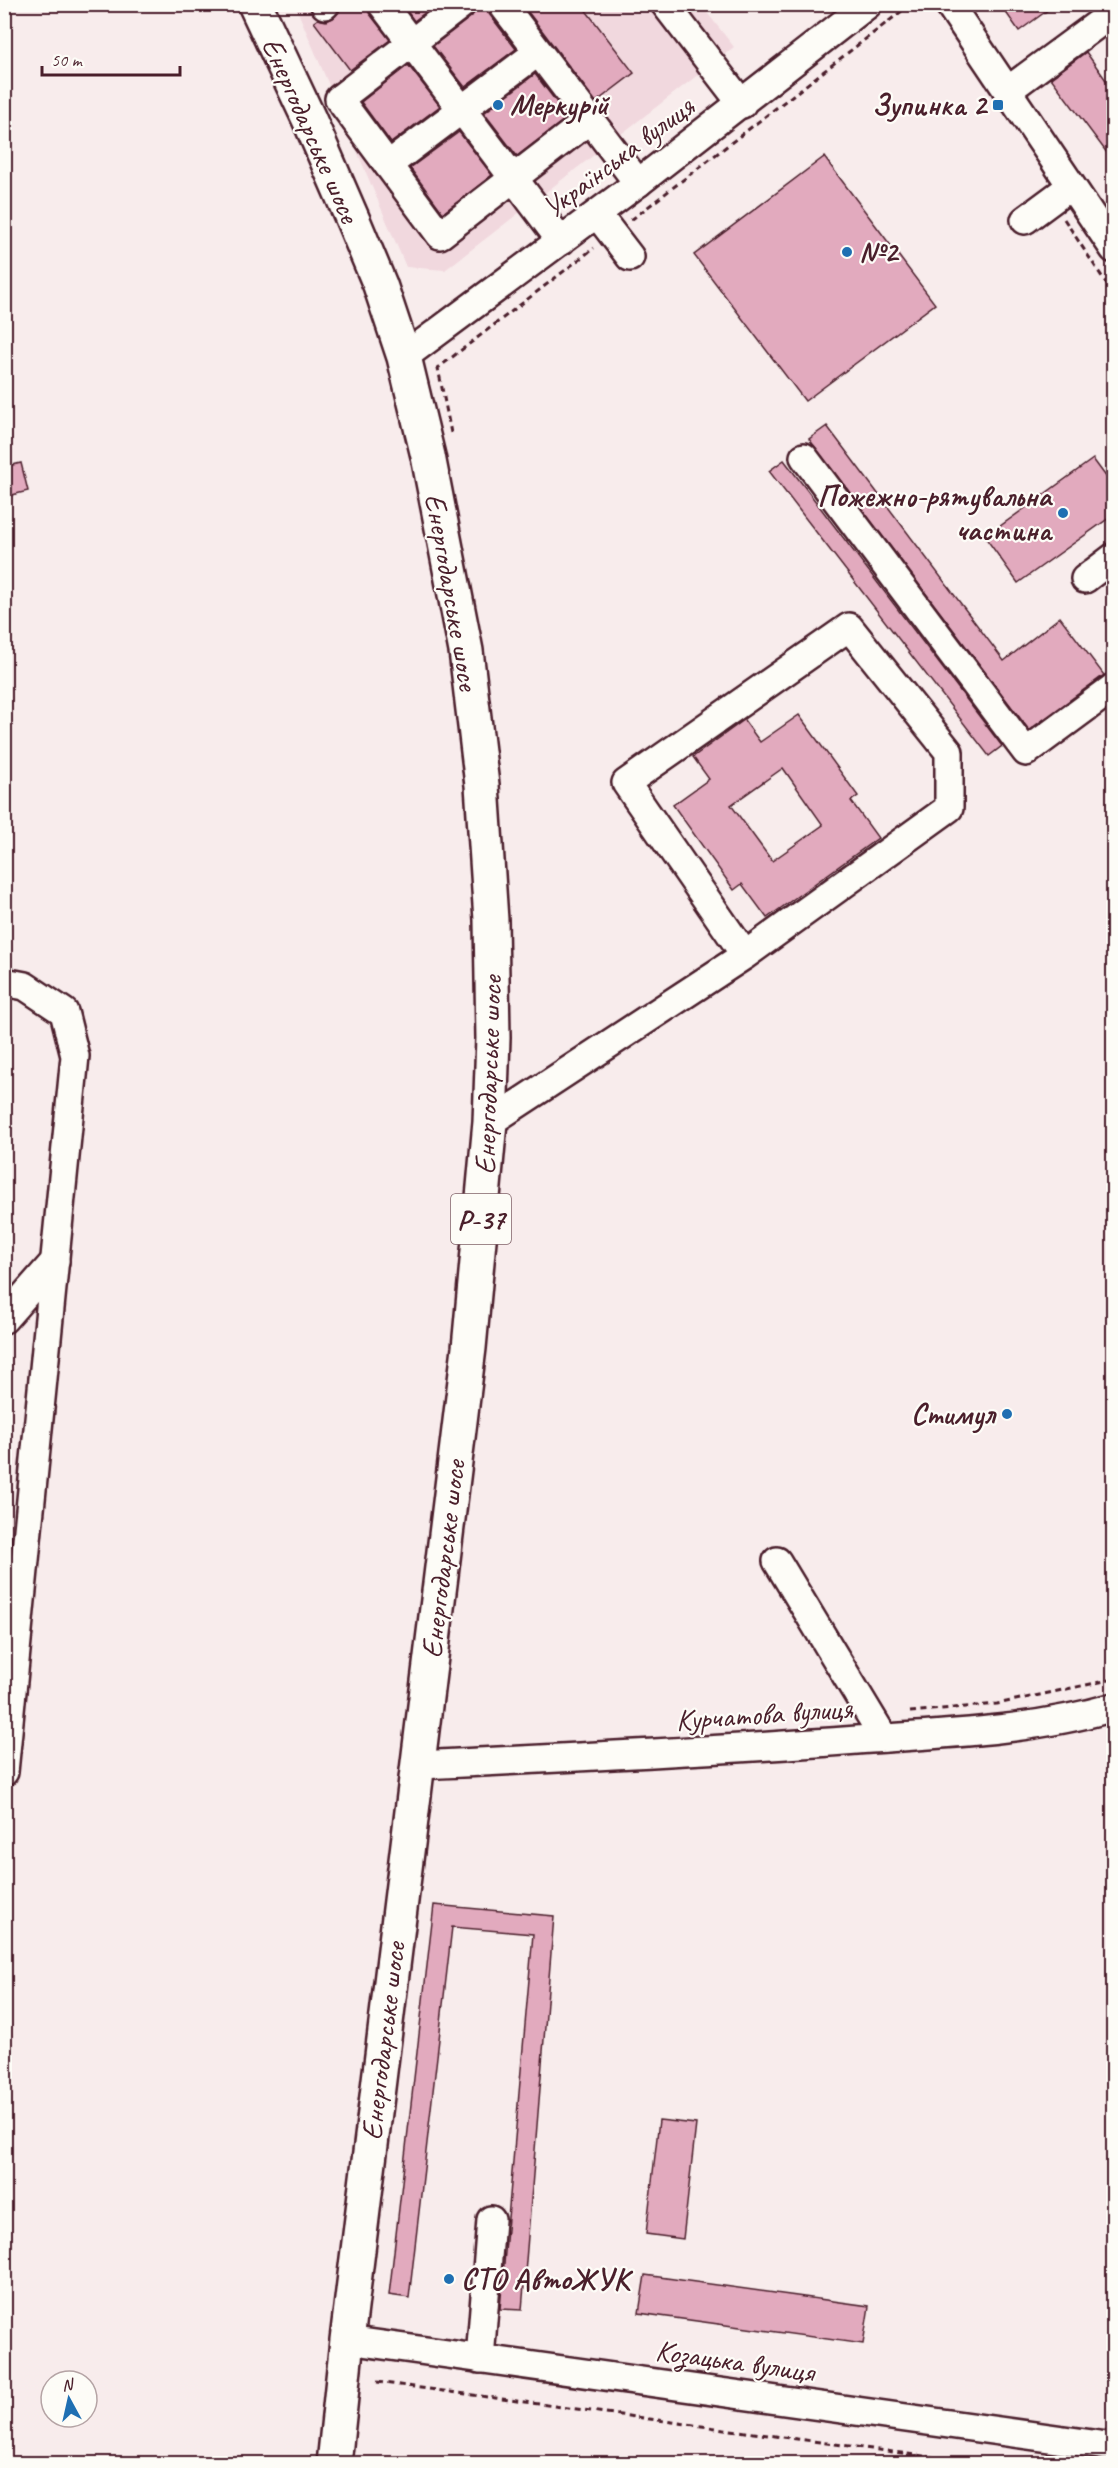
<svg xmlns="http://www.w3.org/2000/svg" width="1118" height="2468" viewBox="0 0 1118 2468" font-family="Caveat,sans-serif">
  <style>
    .built { fill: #f1d8de }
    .building { fill: #e2aabe; stroke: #4a1f2b; stroke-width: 1.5; fill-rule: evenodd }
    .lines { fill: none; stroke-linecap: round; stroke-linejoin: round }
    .minor-casing { stroke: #4a1f2b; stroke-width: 32 }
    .major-casing { stroke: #4a1f2b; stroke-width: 38 }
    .path { stroke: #4a1f2b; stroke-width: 3; stroke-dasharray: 6 4.5; stroke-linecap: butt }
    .minor { stroke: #fdfcf7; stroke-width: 27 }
    .major { stroke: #fdfcf7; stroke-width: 33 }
    .poi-dot { fill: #1f6fb2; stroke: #fdfcf7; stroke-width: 2 }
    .labels { text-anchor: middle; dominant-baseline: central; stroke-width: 4.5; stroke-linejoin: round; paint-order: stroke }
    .shield { fill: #fdfcf7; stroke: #806168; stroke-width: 1.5 }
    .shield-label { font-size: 28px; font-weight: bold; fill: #4a1f2b }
    .poi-label { font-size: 30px; font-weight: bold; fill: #4a1f2b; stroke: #fdfcf7; text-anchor: start }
    .street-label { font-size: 30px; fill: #4a1f2b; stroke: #fdfcf7 }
  </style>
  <rect width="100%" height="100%" fill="#f8ecec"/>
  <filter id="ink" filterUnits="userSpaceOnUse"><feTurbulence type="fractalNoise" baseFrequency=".0167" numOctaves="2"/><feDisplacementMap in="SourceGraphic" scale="12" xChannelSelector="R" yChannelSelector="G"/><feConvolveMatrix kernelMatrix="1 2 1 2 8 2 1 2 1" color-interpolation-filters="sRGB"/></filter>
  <g filter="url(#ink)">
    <path class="built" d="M295,5H701L734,47L445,270L406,267Z"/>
    <g class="building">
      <path d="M341,4H366L369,13L390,40L350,70L314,22L318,19L326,21L333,18L339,12Z"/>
      <path d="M402,4H436L414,21Z"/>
      <path d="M477,4H486L489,14L516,49L465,87L433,46L472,16Z"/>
      <path d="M522,4H581L634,73L596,102Z"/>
      <path d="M1000,4H1056L1019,31Z"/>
      <path d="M1086,52L1113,90V161L1051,78Z"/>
      <path d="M408,65L440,106L391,143L361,102Z"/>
      <path d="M535,74L568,117L517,156L484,113Z"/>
      <path d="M459,132L492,175L443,213L410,168Z"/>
      <path d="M824,157L935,304L805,401L694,255Z"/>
      <path d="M827,426L1004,661L1060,617L1104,675L1029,730L809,439Z"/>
      <path d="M1093,459L1113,486V515L1018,583L985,537Z"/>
      <path d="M784,460L1002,746L989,756L769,471Z"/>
      <path d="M21,463L28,491L4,497V467Z"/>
      <path d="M799,715L858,796L851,801L878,838L767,918L742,884L734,890L673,805L709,779L693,757L744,720L760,742ZM783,768L823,825L772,861L731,805Z"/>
      <path d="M434,1905L554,1916L522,2310L500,2309L533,1934L452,1927L409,2298L389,2295Z"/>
      <path d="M659,2120L696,2124L683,2239L646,2234Z"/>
      <path d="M645,2275L869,2306L863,2344L639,2313Z"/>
    </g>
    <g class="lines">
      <g class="minor-casing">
        <g id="minor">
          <path d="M382,4L561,241"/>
          <path d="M462,4L339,99L440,235L589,120"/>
          <path d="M502,4L638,183"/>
          <path d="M665,4L742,104"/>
          <path d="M949,4L1114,249"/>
          <path d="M325,5V4"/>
          <path d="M1007,91L1114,12"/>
          <path d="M388,165L538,52"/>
          <path d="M597,214L630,257"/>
          <path d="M1025,220L1071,186"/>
          <path d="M404,357L638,183L868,4"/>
          <path d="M804,457L1026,752L1114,687"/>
          <path d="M1085,579L1114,557"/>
          <path d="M4,982L25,986L64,1012L75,1056L4,1772"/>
          <path d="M490,1122L745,955L949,808V752L849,627L626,783L745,955"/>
          <path d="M4,1319L55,1261"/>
          <path d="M777,1561L884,1738"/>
          <path d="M417,1765C564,1758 711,1751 857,1740C943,1734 1031,1731 1114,1707"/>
          <path d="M347,2340L1114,2447"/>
          <path d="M480,2359L491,2220"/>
        </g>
      </g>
      <g class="major-casing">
        <path id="major" d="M255,4L309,119L355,225L380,285L404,357L428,456L466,651L482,785L491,920L493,1038L490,1122L469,1348L347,2340L334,2464"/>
      </g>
      <g class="path">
        <path d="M1064,219L1114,295"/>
        <path d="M631,220L911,4"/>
        <path d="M451,433L438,368L594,248"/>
        <path d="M910,1712L997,1704L1114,1679"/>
        <path d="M377,2382L982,2464"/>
      </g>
      <use href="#minor" class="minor"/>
      <use href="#major" class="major"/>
    </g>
  </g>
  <g class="poi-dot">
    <circle cx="498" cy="105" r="6"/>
    <rect x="992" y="99" width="12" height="12" rx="3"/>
    <circle cx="847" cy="252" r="6"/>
    <circle cx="1063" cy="513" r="6"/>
    <circle cx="1007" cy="1414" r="6"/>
    <circle cx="449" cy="2279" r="6"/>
  </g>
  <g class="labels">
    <rect class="shield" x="451" y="1194" width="60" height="50" rx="4.5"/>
    <g class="shield-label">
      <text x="481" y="1219">Р-37</text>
    </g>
    <g class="poi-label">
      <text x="510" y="105">Меркурій</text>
      <text x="986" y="105" text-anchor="end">Зупинка 2</text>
      <text x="859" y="252">№2</text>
      <text x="1051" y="496" text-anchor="end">Пожежно-рятувальна<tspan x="1051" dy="34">частина</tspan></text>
      <text x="995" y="1414" text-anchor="end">Стимул</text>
      <text x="461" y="2279">СТО АвтоЖУК</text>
    </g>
    <g class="street-label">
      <text transform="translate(311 130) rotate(66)">Енергодарське шосе</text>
      <text transform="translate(618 157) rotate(-37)">Українська вулиця</text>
      <text transform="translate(452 592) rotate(80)">Енергодарське шосе</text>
      <text transform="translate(488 1075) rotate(-88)">Енергодарське шосе</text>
      <text transform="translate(443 1559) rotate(-83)">Енергодарське шосе</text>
      <text transform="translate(764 1714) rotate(-4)">Курчатова вулиця</text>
      <text transform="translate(383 2041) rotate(-83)">Енергодарське шосе</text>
      <text transform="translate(735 2361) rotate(8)">Козацька вулиця</text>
    </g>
  </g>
  <rect width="1118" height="2468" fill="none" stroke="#fdfcf7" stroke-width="24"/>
  <rect x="12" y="12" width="1094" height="2444" fill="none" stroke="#4a1f2b" stroke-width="2" filter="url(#ink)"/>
  <g transform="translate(69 2399) rotate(352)"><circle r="28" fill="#fdfcf7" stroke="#b5a4a5" stroke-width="1.5"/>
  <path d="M0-4.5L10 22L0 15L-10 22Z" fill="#1f6fb2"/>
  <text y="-9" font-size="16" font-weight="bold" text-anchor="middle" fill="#4a1f2b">N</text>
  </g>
  <path d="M42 66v9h138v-9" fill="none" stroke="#4a1f2b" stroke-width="3"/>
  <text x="51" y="66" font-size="18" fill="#4a1f2b" stroke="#fdfcf7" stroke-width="4.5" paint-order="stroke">50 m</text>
</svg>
